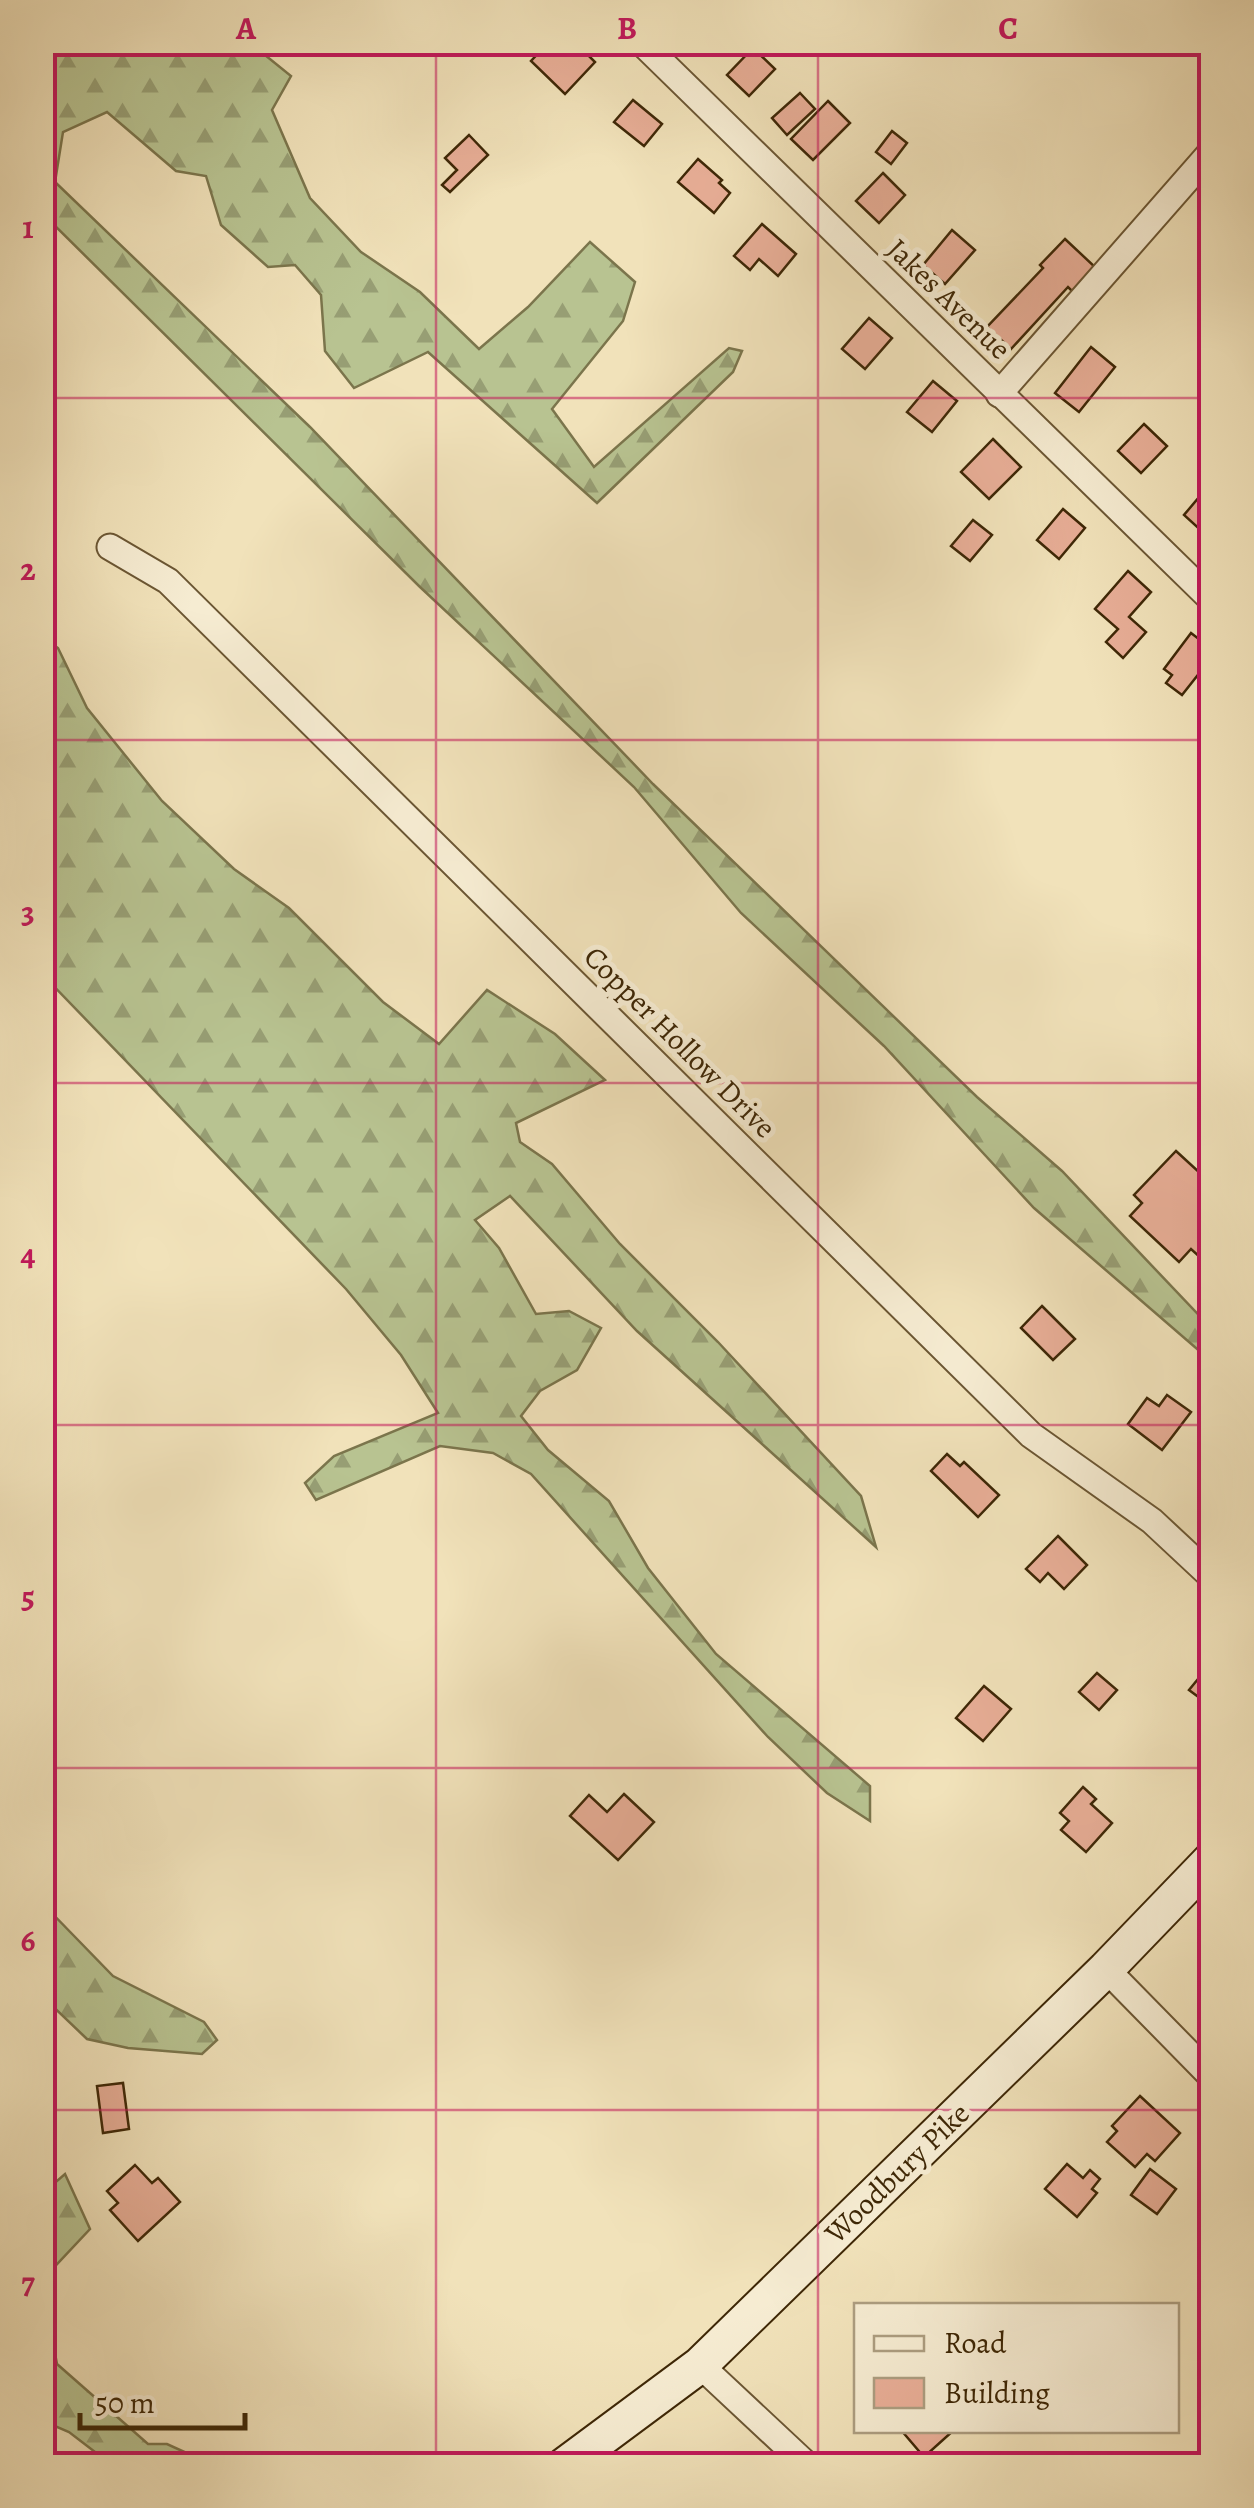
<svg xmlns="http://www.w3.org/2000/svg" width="1254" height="2508" viewBox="0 0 1254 2508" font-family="Alegreya,serif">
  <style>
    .forest { fill: url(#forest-firs); stroke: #7b754c; stroke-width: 2.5 }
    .building { fill: #e8ae97; stroke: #3e2706; stroke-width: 2.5 }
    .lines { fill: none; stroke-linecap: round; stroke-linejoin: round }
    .street-casing { stroke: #6b5633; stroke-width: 29 }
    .secondary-casing { stroke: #3e2706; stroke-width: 39 }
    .street { stroke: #f6ecd2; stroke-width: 25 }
    .secondary { stroke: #f6ecd2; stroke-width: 35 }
    .grid { fill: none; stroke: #c2185b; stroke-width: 2.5; stroke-opacity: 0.55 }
    .labels { text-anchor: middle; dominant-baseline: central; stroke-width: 10; stroke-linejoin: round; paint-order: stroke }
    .street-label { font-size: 30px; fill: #3e2706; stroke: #f6ecd2 }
    .neatline { fill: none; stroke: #c2185b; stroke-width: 4 }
    .grid-label { font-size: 32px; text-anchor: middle; font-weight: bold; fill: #c2185b }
  </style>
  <defs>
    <pattern id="forest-firs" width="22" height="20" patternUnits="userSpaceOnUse" patternTransform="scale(2.5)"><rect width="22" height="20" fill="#b8c391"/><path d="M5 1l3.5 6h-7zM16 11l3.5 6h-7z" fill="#979e74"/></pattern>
  </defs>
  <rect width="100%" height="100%" fill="#f1e2ba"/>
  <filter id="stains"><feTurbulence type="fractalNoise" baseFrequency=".002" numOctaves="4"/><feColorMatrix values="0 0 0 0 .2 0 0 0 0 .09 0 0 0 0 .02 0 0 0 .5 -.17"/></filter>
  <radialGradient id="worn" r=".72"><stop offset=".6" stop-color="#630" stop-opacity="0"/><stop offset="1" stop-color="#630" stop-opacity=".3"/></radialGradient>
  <g class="forest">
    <path d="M42,43H250L291,76L272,110L310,198L361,252L420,292L479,349L528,307L590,242L635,282L623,321L552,409L594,467L729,348L742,351L733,372L597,503L428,352L354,388L325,351L321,295L295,265L268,267L221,225L206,176L176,171L107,112L63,132L55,182L310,427L653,784L977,1097L1062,1171L1211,1328V1361L1034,1208L884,1046L741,913L634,787L420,587L43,214Z"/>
    <path d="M42,637L58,648L87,708L162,801L234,869L289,908L383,1002L439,1044L487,990L555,1034L605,1080L516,1123L520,1142L552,1164L620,1244L718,1342L861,1496L876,1547L637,1331L510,1196L475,1220L499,1248L536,1314L569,1311L601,1328L577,1370L540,1391L521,1416L548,1450L609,1501L648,1568L716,1654L870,1786V1821L827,1793L768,1737L531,1474L493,1453L440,1446L316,1500L305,1483L334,1456L438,1413L401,1355L346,1289L43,975Z"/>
    <path d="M43,1904L113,1976L204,2022L217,2040L202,2054L128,2048L87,2039L43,1997Z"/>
    <path d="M65,2174L90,2229L43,2279V2193Z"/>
    <path d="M42,2324L52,2338L57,2364L148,2444H167L213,2465H112L69,2432L43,2421Z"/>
  </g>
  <g class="building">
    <path d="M549,42H575L595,62L565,94L531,61Z"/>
    <path d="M753,48L775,69L749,96L727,75Z"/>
    <path d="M800,93L815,109L787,135L772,118Z"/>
    <path d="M633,100L662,124L644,146L614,122Z"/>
    <path d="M828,101L850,123L813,160L791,139Z"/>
    <path d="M892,131L907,143L891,164L876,152Z"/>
    <path d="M469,135L488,155L450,192L442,185L457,170L445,158Z"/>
    <path d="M698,159L722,180L719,183L730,193L714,213L678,182Z"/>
    <path d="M883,173L905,195L879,223L856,201Z"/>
    <path d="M762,224L796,254L778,276L759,259L750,270L734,256Z"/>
    <path d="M952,230L975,250L945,284L923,265Z"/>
    <path d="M1065,239L1096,268L1073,292L1068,287L1011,349L987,327L1043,268L1040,265Z"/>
    <path d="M869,318L892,338L865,369L842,349Z"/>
    <path d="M1091,347L1115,367L1079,412L1055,393Z"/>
    <path d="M933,381L957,401L932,432L907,412Z"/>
    <path d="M1144,424L1167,446L1141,473L1118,451Z"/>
    <path d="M993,439L1021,467L989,499L961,472Z"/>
    <path d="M1210,484L1212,528L1206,535L1184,515Z"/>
    <path d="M1063,509L1085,528L1059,559L1037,540Z"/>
    <path d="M973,520L992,535L970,561L951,546Z"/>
    <path d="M1128,571L1151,592L1129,617L1146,632L1123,658L1106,642L1118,629L1095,609Z"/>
    <path d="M1191,633L1212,649V657L1182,695L1166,683L1172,675L1164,669Z"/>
    <path d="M1176,1151L1212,1184V1268L1191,1249L1179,1262L1130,1216L1142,1203L1134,1195Z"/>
    <path d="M1042,1306L1075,1339L1053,1360L1021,1328Z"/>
    <path d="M1167,1395L1191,1412L1162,1450L1128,1424L1147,1398L1159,1406Z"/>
    <path d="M947,1454L960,1466L964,1462L999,1495L978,1517L931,1471Z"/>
    <path d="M1058,1536L1087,1565L1064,1589L1048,1573L1040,1582L1026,1569Z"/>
    <path d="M1212,1662V1707L1189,1690Z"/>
    <path d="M1097,1673L1117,1690L1099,1710L1079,1692Z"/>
    <path d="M984,1686L1011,1709L983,1741L956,1718Z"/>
    <path d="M1083,1787L1096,1799L1091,1804L1112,1823L1086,1852L1061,1830L1069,1821L1060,1813Z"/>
    <path d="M624,1794L654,1822L618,1860L570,1816L589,1795L607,1812Z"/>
    <path d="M123,2083L129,2129L103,2133L97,2086Z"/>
    <path d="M1140,2096L1180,2133L1155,2161L1147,2154L1135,2167L1107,2142L1117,2131L1112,2126Z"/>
    <path d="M1067,2164L1083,2178L1090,2170L1100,2179L1092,2189L1097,2193L1077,2217L1045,2189Z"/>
    <path d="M135,2165L152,2183L158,2178L180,2202L138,2241L110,2210L118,2203L107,2191Z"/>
    <path d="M1150,2169L1176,2189L1157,2214L1131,2195Z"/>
    <path d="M901,2430H954L924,2457Z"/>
  </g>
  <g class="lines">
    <g class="street-casing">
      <g id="street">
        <path d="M641,42L1212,600"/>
        <path d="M999,394L1212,151"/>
        <path d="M110,547L168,581L1031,1435L1152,1521L1212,1577"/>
        <path d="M1106,1969L1212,2077"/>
        <path d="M700,2365L808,2466"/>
      </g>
    </g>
    <g class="secondary-casing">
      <path id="secondary" d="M564,2466L700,2365L1106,1969L1212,1859"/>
    </g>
    <use href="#street" class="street"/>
    <use href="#secondary" class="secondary"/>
  </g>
  <path class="grid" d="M436,42V2466M818,42V2466M42,398H1212M42,740H1212M42,1083H1212M42,1425H1212M42,1768H1212M42,2110H1212"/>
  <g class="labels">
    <g class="street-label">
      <text transform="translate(949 299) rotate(44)">Jakes Avenue</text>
      <text transform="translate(680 1042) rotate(45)">Copper Hollow Drive</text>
      <text transform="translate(897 2173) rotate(-44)">Woodbury Pike</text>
    </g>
  </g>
  <rect width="1254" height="2508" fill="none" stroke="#f1e2ba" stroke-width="110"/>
  <rect x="854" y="2303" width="325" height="130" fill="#f6ecd2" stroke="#ac9d80" stroke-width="2.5"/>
  <rect x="874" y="2336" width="50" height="15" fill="#f6ecd2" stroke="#ac9d80" stroke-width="2.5"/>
  <text x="944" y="2353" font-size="30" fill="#3e2706">Road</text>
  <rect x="874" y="2378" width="50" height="30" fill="#e8ae97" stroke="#ac9d80" stroke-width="2.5"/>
  <text x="944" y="2403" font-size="30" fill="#3e2706">Building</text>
  <path d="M80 2413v15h165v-15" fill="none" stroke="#3e2706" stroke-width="5"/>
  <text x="95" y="2413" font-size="30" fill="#3e2706" stroke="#f6ecd2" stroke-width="8" paint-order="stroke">50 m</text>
  <rect x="55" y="55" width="1144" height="2398" class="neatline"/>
  <g class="grid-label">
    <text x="246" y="39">A</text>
    <text x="627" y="39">B</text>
    <text x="1008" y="39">C</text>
    <text x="28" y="238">1</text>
    <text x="28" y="580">2</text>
    <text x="28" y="923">3</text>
    <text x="28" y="1265">4</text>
    <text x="28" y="1608">5</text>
    <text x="28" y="1951">6</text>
    <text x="28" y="2293">7</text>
  </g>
  <rect width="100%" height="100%" filter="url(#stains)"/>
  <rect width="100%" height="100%" fill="url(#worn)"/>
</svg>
